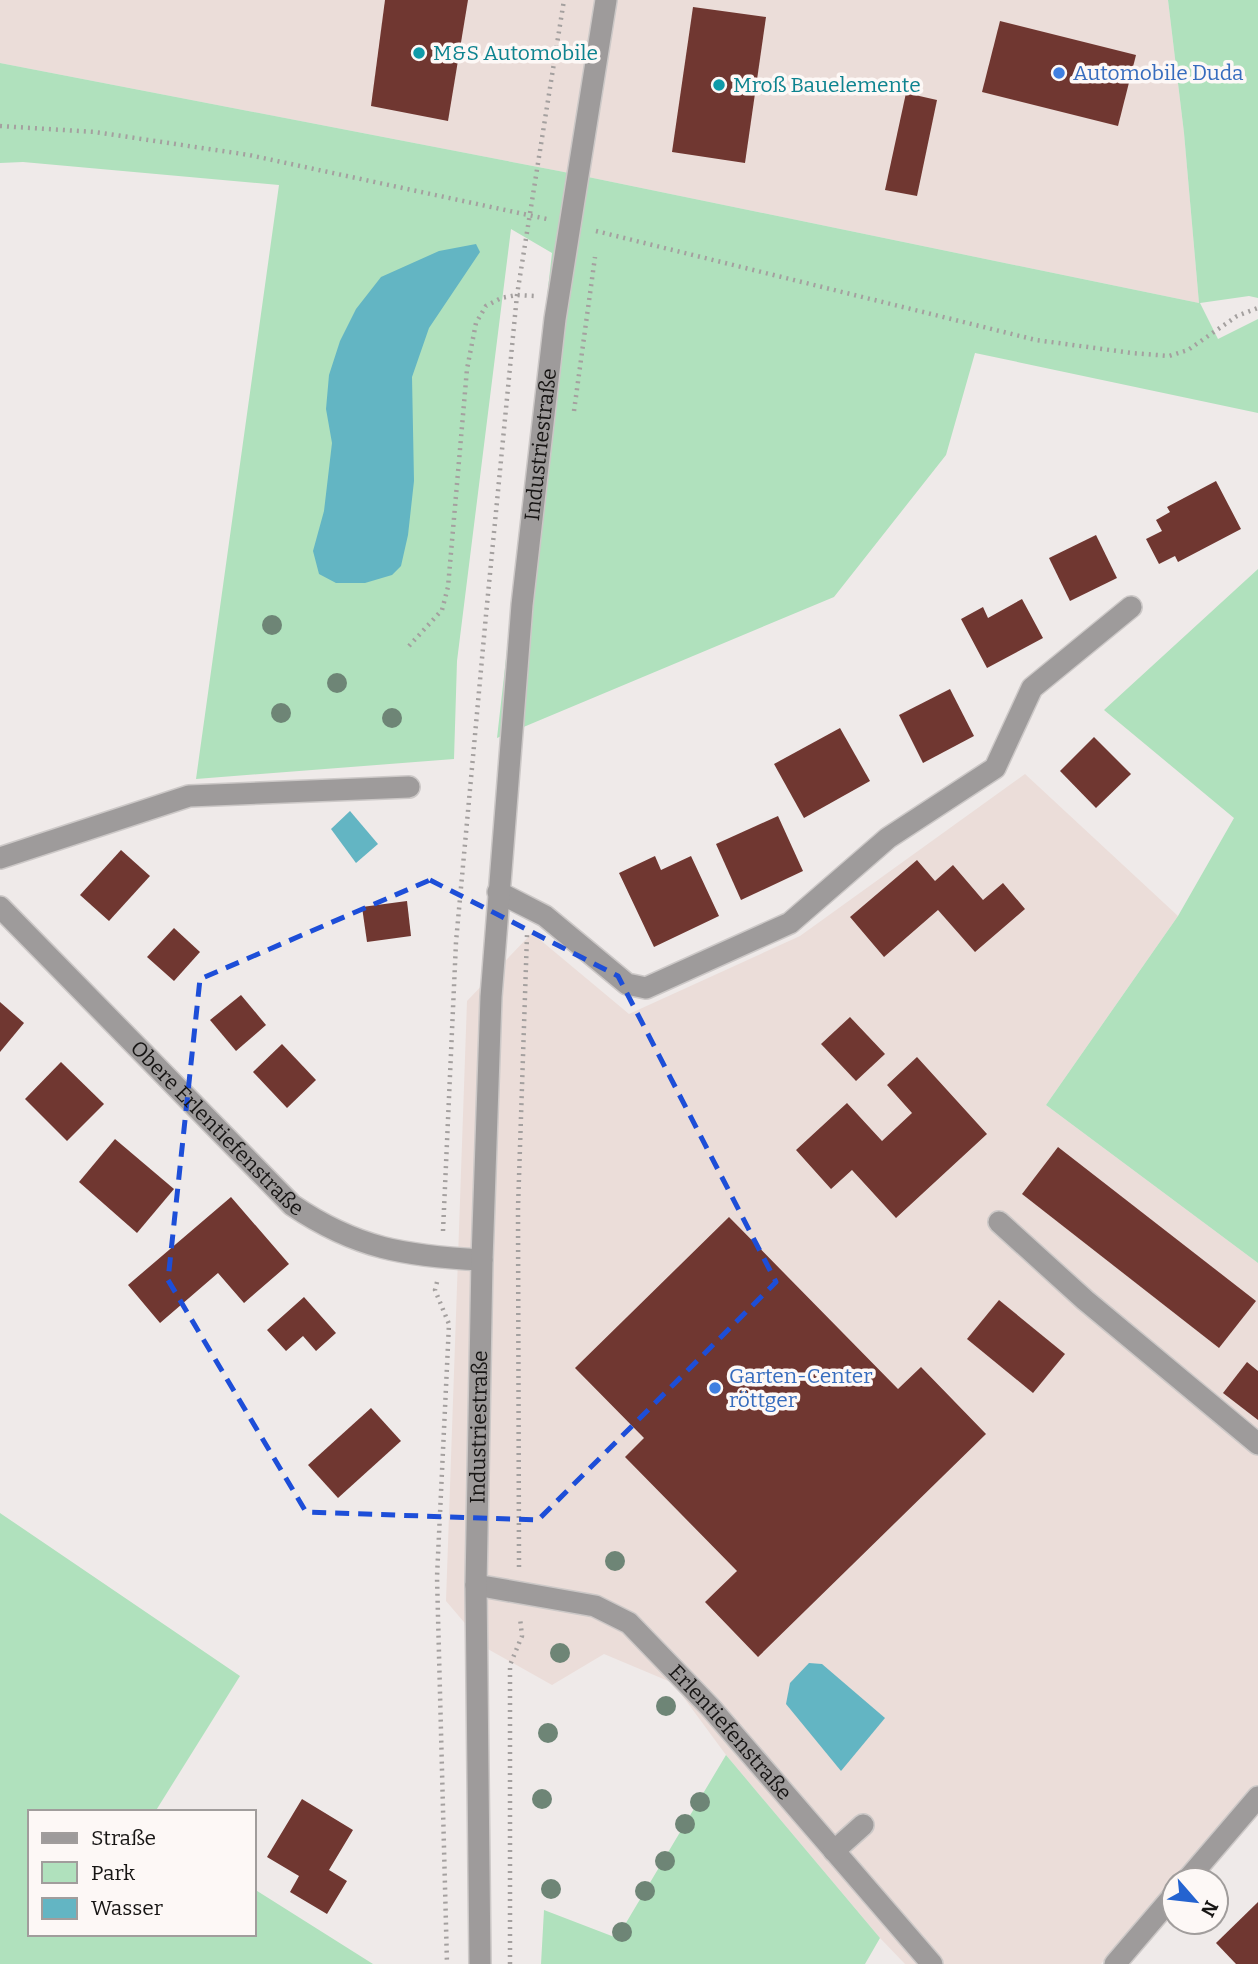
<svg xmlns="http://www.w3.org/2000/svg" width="1258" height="1964" viewBox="0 0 1258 1964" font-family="Bitter,serif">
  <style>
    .built { fill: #ebddd9 }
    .green { fill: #b0e1bd }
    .water { fill: #63b5c3 }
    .building { fill: #703731 }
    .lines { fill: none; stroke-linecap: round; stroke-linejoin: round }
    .minor-casing { stroke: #ccc8c7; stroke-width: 24 }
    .path { stroke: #a4a09f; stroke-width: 4.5; stroke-dasharray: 2 5; stroke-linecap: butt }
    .minor { stroke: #9e9b9b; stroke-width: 21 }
    .tree { fill: #6e8576 }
    .marked { fill: none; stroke: #1d4ed8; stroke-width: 5; stroke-dasharray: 14 9; stroke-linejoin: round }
    .culture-dot { fill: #0f9aa8; stroke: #fdf8f6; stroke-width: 2.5 }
    .shop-dot { fill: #3f7fe0; stroke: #fdf8f6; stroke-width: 2.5 }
    .labels { text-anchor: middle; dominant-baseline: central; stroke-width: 7; stroke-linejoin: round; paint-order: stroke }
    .culture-label { font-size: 21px; fill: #0d838f; stroke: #fdf8f6; text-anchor: start }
    .shop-label { font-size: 21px; fill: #366cbe; stroke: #fdf8f6; text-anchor: start }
    .street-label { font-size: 21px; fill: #171514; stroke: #fdf8f6 }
  </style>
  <rect width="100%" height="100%" fill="#efeae9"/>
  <g class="built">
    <path d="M0,0H1168L1184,133L1199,303L559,171L0,63Z"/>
    <path d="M1025,774L1178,916L1046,1105L1258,1263V1785L1101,1964H905L880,1938L726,1755L673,1683L604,1654L552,1685L486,1648L446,1601L467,1001L532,933L629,1014L800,936Z"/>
  </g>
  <g class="green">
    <path d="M1168,0H1258V298L1249,296L1200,303L1218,339L1258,319V413L975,353L946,455L834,597L497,738L552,253L511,229L457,661L454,759L196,779L279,185L23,162L0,163V63L559,171L1199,303L1184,133Z"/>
    <path d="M1258,569V1263L1046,1105L1178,916L1234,818L1104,710Z"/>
    <path d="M0,1513L240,1676L155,1812H30V1934H254V1889L373,1964H0Z"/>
    <path d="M726,1755L880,1938L865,1964H541L544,1910L617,1938Z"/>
  </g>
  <g class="water">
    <path d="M476,244L480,252L429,328L412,377L414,481L408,535L401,566L392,575L365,583H336L319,574L313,551L324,511L332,443L326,409L329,375L340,341L356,309L381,277L439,251Z"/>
    <path d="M350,811L378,844L356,863L331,829Z"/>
    <path d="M809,1663L822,1664L885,1718L841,1771L786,1704L790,1683Z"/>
  </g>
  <g class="building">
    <path d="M385,0H468L448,121L371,106Z"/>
    <path d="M693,7L766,17L745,163L672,152Z"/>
    <path d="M1000,21L1136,55L1118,126L982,92Z"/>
    <path d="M906,93L937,100L917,196L885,190Z"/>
    <path d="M1216,481L1241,529L1178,562L1175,556L1159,564L1146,539L1162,531L1156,520L1170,512L1167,507Z"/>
    <path d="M1096,535L1117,578L1070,601L1049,558Z"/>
    <path d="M1022,599L1043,638L987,668L961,619L983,607L988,618Z"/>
    <path d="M950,689L974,736L923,763L899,715Z"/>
    <path d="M840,728L870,781L804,818L774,764Z"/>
    <path d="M1094,737L1131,774L1096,808L1060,771Z"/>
    <path d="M778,816L803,871L741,900L716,844Z"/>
    <path d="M121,850L150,876L109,921L80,895Z"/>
    <path d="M655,856L661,870L691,856L719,916L654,947L619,873Z"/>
    <path d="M917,860L935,881L953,865L983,900L1003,883L1025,909L975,952L938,910L884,957L850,917Z"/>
    <path d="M407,901L411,936L367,942L362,907Z"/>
    <path d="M174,928L200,952L174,981L147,957Z"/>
    <path d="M241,995L266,1025L236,1051L210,1020Z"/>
    <path d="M0,1002L24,1023L0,1052Z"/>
    <path d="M850,1017L885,1054L856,1081L821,1044Z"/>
    <path d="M282,1044L316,1080L287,1108L253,1072Z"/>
    <path d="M917,1057L987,1134L896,1218L852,1170L831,1189L796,1150L847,1103L882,1141L912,1113L887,1085Z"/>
    <path d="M61,1062L104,1104L67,1141L25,1099Z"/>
    <path d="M115,1139L174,1189L137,1233L79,1182Z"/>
    <path d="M1058,1147L1256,1301L1219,1348L1022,1194Z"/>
    <path d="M231,1197L289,1264L244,1303L218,1273L160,1323L128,1285Z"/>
    <path d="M729,1217L898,1389L921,1367L986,1434L758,1657L705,1602L737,1571L625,1457L644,1438L575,1368Z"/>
    <path d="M304,1297L336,1333L316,1351L303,1336L286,1351L267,1330Z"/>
    <path d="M999,1300L1065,1354L1033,1393L967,1339Z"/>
    <path d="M1247,1362L1258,1371V1420L1223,1393Z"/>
    <path d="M371,1408L401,1441L338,1498L308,1465Z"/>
    <path d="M302,1799L353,1830L329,1870L347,1881L327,1914L290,1892L299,1876L267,1857Z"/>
    <path d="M1258,1902V1964H1236L1216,1943Z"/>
  </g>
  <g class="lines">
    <g class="minor-casing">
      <g id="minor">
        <path d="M0,858L189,796L409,787"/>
        <path d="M498,892L545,916L627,984L646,988L790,923L888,838L995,768L1032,688L1131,607"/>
        <path id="s1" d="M0,907L292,1205C357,1249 406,1256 482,1260"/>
        <path d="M999,1222L1085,1300L1258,1444"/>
        <path id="s2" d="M476,1585L595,1606L629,1623L710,1707L932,1964"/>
        <path d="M834,1851L863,1825"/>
        <path d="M1187,1880L1258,1797"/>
        <path id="s3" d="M480,1964L476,1585L482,1260L491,997L522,605L555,319L606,0"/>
        <path d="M1115,1964L1174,1895"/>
      </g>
    </g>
    <g class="path">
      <path d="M0,126L95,132L249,155L547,219"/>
      <path d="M596,231L1036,340L1132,353L1169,356L1188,350L1237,316L1258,308"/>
      <path d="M574,411L595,257"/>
      <path d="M409,646L442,610L448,587L467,369L476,323L486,306L501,298L517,295L535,296"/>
      <path d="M443,1231L456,942L486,615L517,295L564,0"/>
      <path d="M437,1282L435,1290L449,1324L437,1577L447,1964"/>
      <path d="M519,1567L518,1208L527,935"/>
      <path d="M510,1964V1665L522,1636L520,1618"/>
    </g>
    <use href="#minor" class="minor"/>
  </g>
  <g class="tree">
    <circle cx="272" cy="625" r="10"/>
    <circle cx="337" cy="683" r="10"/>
    <circle cx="281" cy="713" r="10"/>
    <circle cx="392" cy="718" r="10"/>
    <circle cx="615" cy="1561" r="10"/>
    <circle cx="560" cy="1653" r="10"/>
    <circle cx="666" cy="1706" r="10"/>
    <circle cx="548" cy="1733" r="10"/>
    <circle cx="542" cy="1799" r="10"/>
    <circle cx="700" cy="1802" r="10"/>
    <circle cx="685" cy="1824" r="10"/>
    <circle cx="665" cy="1861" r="10"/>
    <circle cx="551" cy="1889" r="10"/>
    <circle cx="645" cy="1891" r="10"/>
    <circle cx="622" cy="1932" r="10"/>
  </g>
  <path class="marked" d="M430,880L618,976L776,1282L538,1520L306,1512L168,1280L200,979Z"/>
  <g class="culture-dot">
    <circle cx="419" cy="53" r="7"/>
    <circle cx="719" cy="85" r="7"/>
  </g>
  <g class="shop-dot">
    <circle cx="1059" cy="73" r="7"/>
    <circle cx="715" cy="1388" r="7"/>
  </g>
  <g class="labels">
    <g class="culture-label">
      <text x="433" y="53">M&amp;S Automobile</text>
      <text x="733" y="85">Mroß Bauelemente</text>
    </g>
    <g class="shop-label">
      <text x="1073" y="73">Automobile Duda</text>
      <text x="729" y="1376">Garten-Center<tspan x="729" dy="24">röttger</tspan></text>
    </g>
    <g class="street-label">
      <text stroke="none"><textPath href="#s3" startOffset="1522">Industriestraße</textPath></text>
      <text stroke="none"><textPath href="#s1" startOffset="310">Obere Erlentiefenstraße</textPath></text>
      <text stroke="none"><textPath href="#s3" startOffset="537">Industriestraße</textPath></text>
      <text stroke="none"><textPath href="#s2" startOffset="308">Erlentiefenstraße</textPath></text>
    </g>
  </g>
  <rect x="28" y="1810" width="228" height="126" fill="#fdf8f6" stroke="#a19d9c" stroke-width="2"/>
  <rect x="42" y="1833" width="35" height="10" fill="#9e9b9b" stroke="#a19d9c" stroke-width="2"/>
  <text x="91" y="1845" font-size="21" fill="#171514">Straße</text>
  <rect x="42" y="1862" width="35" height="21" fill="#b0e1bd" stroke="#a19d9c" stroke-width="2"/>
  <text x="91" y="1880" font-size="21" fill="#171514">Park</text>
  <rect x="42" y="1898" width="35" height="21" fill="#63b5c3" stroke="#a19d9c" stroke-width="2"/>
  <text x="91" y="1915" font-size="21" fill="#171514">Wasser</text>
  <g transform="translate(1195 1901) rotate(118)"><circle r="33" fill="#fdf8f6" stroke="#a19d9c" stroke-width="2"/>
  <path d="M0-5L12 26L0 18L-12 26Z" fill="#2463d0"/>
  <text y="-10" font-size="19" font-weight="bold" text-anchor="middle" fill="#171514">N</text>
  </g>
</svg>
